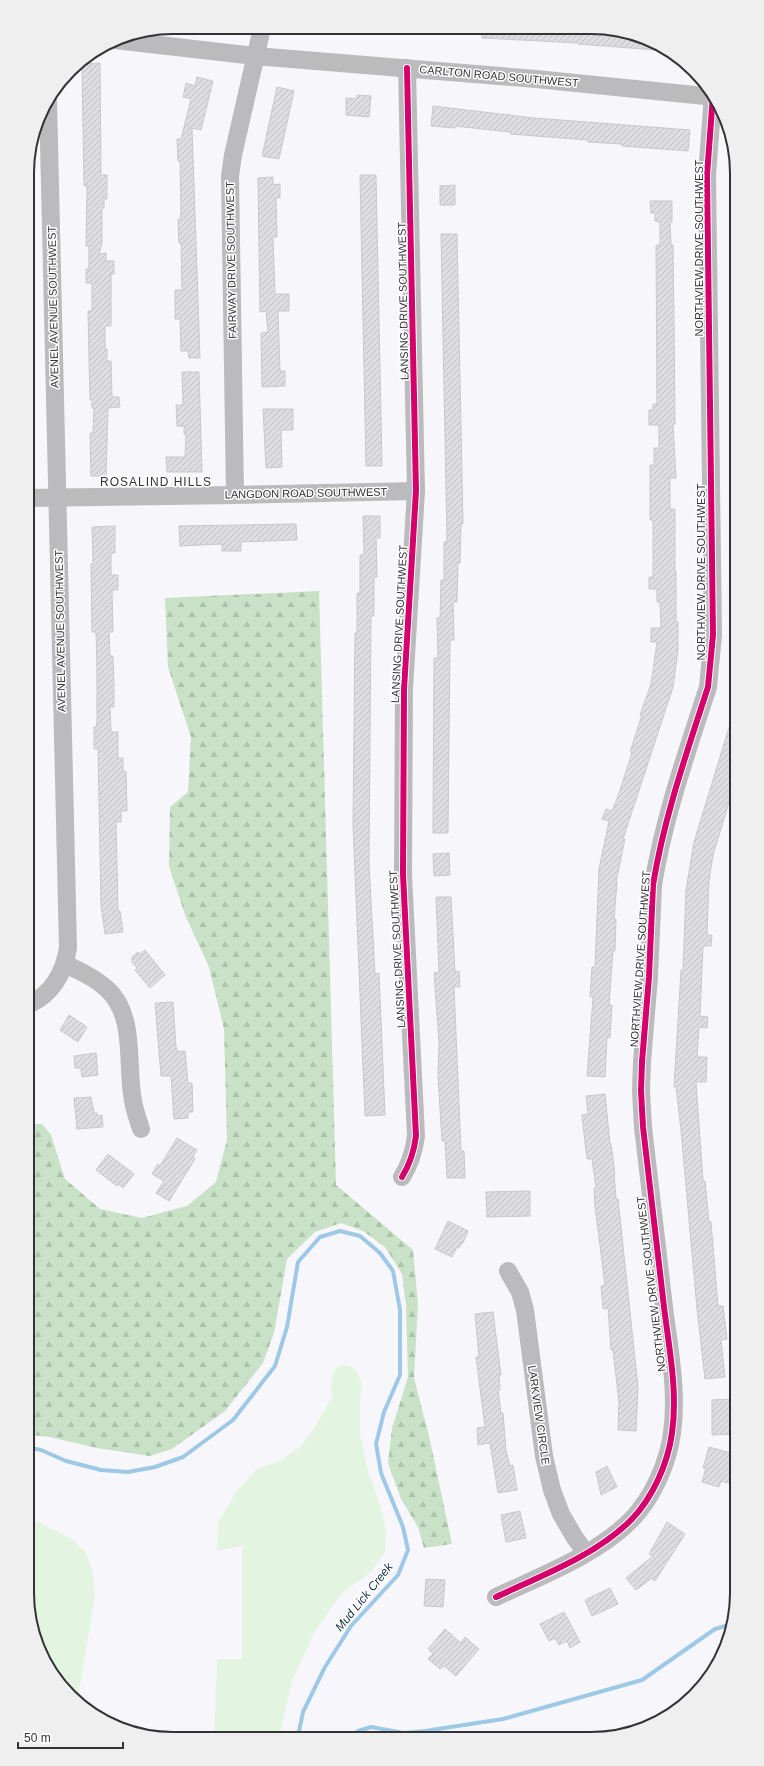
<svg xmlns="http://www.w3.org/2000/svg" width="764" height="1766" viewBox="0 0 764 1766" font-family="Arial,sans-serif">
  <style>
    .green { fill: #e3f5e1 }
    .forest { fill: url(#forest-firs) }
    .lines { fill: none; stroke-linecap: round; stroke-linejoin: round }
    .stream { stroke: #9dc9e7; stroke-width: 4 }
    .building { fill: url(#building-hatch); stroke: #c9c8cc }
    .minor { stroke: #bbbabc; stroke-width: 18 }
    .cycleway-casing { stroke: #fff; stroke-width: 8 }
    .cycleway { stroke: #d6006c; stroke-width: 6 }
    .labels { text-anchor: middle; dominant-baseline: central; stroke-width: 3; stroke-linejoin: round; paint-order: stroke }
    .street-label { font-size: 11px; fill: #333336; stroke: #fff }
    .neighbourhood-label { font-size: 12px; letter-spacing: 1px; fill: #333336; stroke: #fff }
    .water-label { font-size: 12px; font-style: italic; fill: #133041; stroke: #fff }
    .rim { fill: none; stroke: #333336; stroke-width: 2 }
  </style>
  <defs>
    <pattern id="forest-firs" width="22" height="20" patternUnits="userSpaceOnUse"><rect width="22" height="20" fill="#c9e1c6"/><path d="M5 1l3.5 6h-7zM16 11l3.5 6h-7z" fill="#adc2ab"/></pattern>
    <pattern id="building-hatch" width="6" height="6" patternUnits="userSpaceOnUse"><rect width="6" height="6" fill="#dedde1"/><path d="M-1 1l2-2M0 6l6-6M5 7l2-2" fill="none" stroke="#bfbec2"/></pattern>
  </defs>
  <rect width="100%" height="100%" fill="#f7f6fb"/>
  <g class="green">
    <path d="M340,1365L350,1366L356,1370L362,1383L360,1403V1434L367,1468L380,1505L386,1529L385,1552L371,1572L341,1594L314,1633L292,1681L279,1736H214L217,1659H242V1546L217,1551L218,1523L236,1492L257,1469L283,1459L300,1447L313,1430L332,1397L331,1383L334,1371Z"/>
    <path d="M32,1519L70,1538L86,1553L93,1573L95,1595L77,1703L47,1666L32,1630Z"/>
  </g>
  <path class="forest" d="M319,591L336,1185L413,1250L418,1304L414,1378L429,1436L452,1544L424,1548L418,1527L401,1499L388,1463L392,1428L408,1377L406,1305L402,1274L385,1247L363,1231L341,1223L315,1232L287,1259L274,1333L263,1363L225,1411L172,1449L150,1456L97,1448L50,1437L31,1435L30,1124H42L51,1135L65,1179L100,1209L142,1218L187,1206L216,1182L227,1140L224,1029L209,967L185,915L169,866L170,807L188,792L191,737L168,667L165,598Z"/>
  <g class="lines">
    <g class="stream">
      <path d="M31,1448L41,1450L66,1461L101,1470L128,1472L155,1467L183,1457L233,1420L275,1366L287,1327L298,1262L320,1237L340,1231L360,1236L380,1253L393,1271L400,1310V1375L384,1412L376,1444L381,1473L403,1527L408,1550L398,1575L351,1626L325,1667L303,1712L298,1736"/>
      <path d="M353,1735L358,1731L371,1727L404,1733L425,1731L503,1719L642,1680L715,1629L732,1624"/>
    </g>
  </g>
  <g class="building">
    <path d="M482,29L619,30L655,42L668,51L578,44V43L482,38Z"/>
    <path d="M100,63L101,175H107V199H104V208H102V243L99,254L106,253V261H114V274H111V326H105V349H107V361H111L112,397H119L120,407L108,408L106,476H91L90,433H93L94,408H92V400H90L88,311H92V283H86V269H89V246H86L87,185L84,186L82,64Z"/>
    <path d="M197,77L213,81L201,130L192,128L200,358H189L188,351H181L180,319H175V290H182L181,243H179L178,219L180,220L181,212L180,161H178L177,139H181L191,99L183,97L186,83L195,86Z"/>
    <path d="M277,87L294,91L279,159L262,156Z"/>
    <path d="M357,95L371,96L369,117L346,115V98L357,99Z"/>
    <path d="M433,106L534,118L690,130L688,151L622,146V144L588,142V140L510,134V132L455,126V128L431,126Z"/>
    <path d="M360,175H376L382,466H366Z"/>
    <path d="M273,177V185L280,184V198H276L277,237H273L275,294H289V311H278L280,371H285V386L262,387L261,333L268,332L266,311L260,312L258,178Z"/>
    <path d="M455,185V205H440V186Z"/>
    <path d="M650,201H672V222H670L671,245H673L674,321L675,424H673L676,478H670V509H675V571H676V622H678V650L673,687L623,839H625L616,882H617L614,919H616L615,951H613L609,1005H612L610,1038L607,1037L605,1077L587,1076L593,997H590L592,967H595L599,869L609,821L602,819L606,809L612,811L618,796L632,753L630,752L642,715H640L651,684L657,642H651V628H661L660,602H657V589H649V577H653V520H650V465H654V448H659V425H649V410H653V404H657L656,245H660V222L655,221V213H651Z"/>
    <path d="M441,234H457L463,524H461L460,563H458L457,602H453L454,640H450L448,833H433L434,658H438L437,618H440L441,580H444V542H447Z"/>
    <path d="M182,372H199L202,472H167L166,457H185L186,434H184V426H177L176,405H183Z"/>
    <path d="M263,409H293V430H281L282,467L266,468Z"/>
    <path d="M363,516H380V538H376L377,577H374V616H371L369,864L375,974L379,973L385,1115L365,1116L353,825L355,633H357V593H360V555H364Z"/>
    <path d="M296,524L297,540L241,542V551H222V544L180,546L179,526Z"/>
    <path d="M115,526V553H111V575H118V590H112L113,632H109L110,656H113L114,685V707H110L111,732H118V758H123V771H126L127,811H121V822H116L118,911H120L123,932L105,934L101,905L98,749H94V727H96L97,722V669L96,632H92L91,564L93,563L92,527Z"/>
    <path d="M731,721H734V786L713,855L709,880L707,935H712L711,946H703L700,1016L708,1017L707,1028L699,1027L697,1057H707L706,1082H696L703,1181H705L709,1222H711L718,1306H723L727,1339L721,1340L725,1377L705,1379L697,1309L681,1130L676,1087H674L681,970H683L686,890L694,842Z"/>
    <path d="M449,853L450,875L434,876L433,854Z"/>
    <path d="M436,897H451L455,972L459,971L460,987H454L461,1151H464L465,1178H447L445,1141H442L438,1077L439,1042L434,973L439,972Z"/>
    <path d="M145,950L165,975L150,988L135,970L137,968L132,962V957L138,952L140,954Z"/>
    <path d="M173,1002L176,1047L178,1052L185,1051L188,1083H192L193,1112H188V1118L174,1119L171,1076H161L155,1003Z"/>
    <path d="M69,1015L87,1027L78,1042L60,1030Z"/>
    <path d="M96,1053L98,1075L82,1077L81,1068H75L74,1056Z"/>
    <path d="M605,1094L610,1144H611L615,1174H614L616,1199H618L638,1387L636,1431L618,1430L619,1403L613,1350H611L608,1308L603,1309L601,1286L605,1285L595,1206L594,1188L596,1187L592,1159H587L583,1125L582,1115L588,1114L586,1096Z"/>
    <path d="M91,1097L94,1113H97L98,1116L102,1115L103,1127L77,1129L74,1098Z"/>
    <path d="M177,1138L197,1150L193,1157L195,1159L169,1201L156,1193L164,1181L152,1174L158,1164L160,1166Z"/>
    <path d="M108,1154L134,1174L123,1188L118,1184L117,1186L96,1170Z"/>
    <path d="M530,1191V1216L487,1217L486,1192Z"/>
    <path d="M448,1221L468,1231L463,1243H462L459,1248L457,1247L452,1257L435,1249Z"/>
    <path d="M493,1312L501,1375H499L500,1390H498L501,1413H503L506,1451L510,1466L513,1465L517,1490L498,1493L490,1443L478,1445L477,1428L485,1427L476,1357H479L475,1314Z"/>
    <path d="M732,1399L734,1434L712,1435V1400Z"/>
    <path d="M709,1447L731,1453L730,1454L736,1456V1485L721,1481L719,1487L702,1482L706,1468H703Z"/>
    <path d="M607,1466L617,1487L601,1495L596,1472Z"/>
    <path d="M520,1511L526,1538L506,1542L501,1515Z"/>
    <path d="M667,1522L685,1534L655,1581L652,1578L636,1590L626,1578L653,1556L649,1554Z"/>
    <path d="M426,1579L445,1580L443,1607L424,1606Z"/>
    <path d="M610,1588L618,1604L592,1616L585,1600Z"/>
    <path d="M564,1612L580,1642L570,1648L567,1641L559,1645L555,1638L549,1641L540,1624Z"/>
    <path d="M445,1629L461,1643L465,1637L479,1649L456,1676L444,1666L440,1669L428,1659L433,1654L428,1649Z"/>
  </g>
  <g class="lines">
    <g class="minor">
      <path d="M115,40L255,56L536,79L715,97"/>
      <path d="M235,495L230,176L233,155L262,28"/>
      <path d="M28,498L235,495L416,491"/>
      <path d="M65,964C80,971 95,978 107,989C135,1014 127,1061 132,1094C133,1106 137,1117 141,1129"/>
      <path d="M30,1004C53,993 64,972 68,948L48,101"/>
      <path d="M402,1177C410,1164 414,1152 416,1136L403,874L404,689L416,491L407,68"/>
      <path d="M508,1271L520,1292L525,1310L544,1456L552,1490L561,1514L575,1538L586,1553"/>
      <path d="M496,1597C541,1576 597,1555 632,1519C653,1497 668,1463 672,1433C678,1392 669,1348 664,1307C657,1247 650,1187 643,1127L641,1091L642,1062L649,977L653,885C664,817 687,752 708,687L713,635L707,175L713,95"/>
    </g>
    <g class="cycleway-casing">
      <g id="cycleway">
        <path d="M402,1177C410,1164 414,1152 416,1136L403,874L404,689L416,491L407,68"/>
        <path d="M496,1597C541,1576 597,1555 632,1519C653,1497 668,1463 672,1433C678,1392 669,1348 664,1307C657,1247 650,1187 643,1127L641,1091L642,1062L649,977L653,885C664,817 687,752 708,687L713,635L707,175L713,95"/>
      </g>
    </g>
    <use href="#cycleway" class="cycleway"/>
  </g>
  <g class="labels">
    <g class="street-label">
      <text transform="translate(499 76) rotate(5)">CARLTON ROAD SOUTHWEST</text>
      <text transform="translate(699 248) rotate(-90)">NORTHVIEW DRIVE SOUTHWEST</text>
      <text transform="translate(231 260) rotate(-91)">FAIRWAY DRIVE SOUTHWEST</text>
      <text transform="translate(403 301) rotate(-91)">LANSING DRIVE SOUTHWEST</text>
      <text transform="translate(53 307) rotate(-91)">AVENEL AVENUE SOUTHWEST</text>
      <text transform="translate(306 493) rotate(-1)">LANGDON ROAD SOUTHWEST</text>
      <text transform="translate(701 572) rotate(-90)">NORTHVIEW DRIVE SOUTHWEST</text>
      <text transform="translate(399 624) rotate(-87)">LANSING DRIVE SOUTHWEST</text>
      <text transform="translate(60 631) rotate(-91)">AVENEL AVENUE SOUTHWEST</text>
      <text transform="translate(397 949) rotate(-93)">LANSING DRIVE SOUTHWEST</text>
      <text transform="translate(640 959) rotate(-86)">NORTHVIEW DRIVE SOUTHWEST</text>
      <text transform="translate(651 1284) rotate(-97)">NORTHVIEW DRIVE SOUTHWEST</text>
      <text transform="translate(539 1415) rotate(82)">LARKVIEW CIRCLE</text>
    </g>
    <g class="neighbourhood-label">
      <text x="156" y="482">ROSALIND HILLS</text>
    </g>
    <g class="water-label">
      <text transform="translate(364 1597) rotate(-51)">Mud Lick Creek</text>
    </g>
  </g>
  <path d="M0 0H764V1766H0ZM173 34H591A139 139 0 0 1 730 173V1593A139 139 0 0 1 591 1732H173A139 139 0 0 1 34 1593V173A139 139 0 0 1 173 34Z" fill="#efefef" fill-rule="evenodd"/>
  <path class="rim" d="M173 34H591A139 139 0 0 1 730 173V1593A139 139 0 0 1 591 1732H173A139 139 0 0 1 34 1593V173A139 139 0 0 1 173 34Z"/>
  <path d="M18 1742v6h105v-6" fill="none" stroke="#333336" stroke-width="2"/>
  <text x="24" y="1742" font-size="12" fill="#333336" stroke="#ffffff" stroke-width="3" paint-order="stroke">50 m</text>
</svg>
